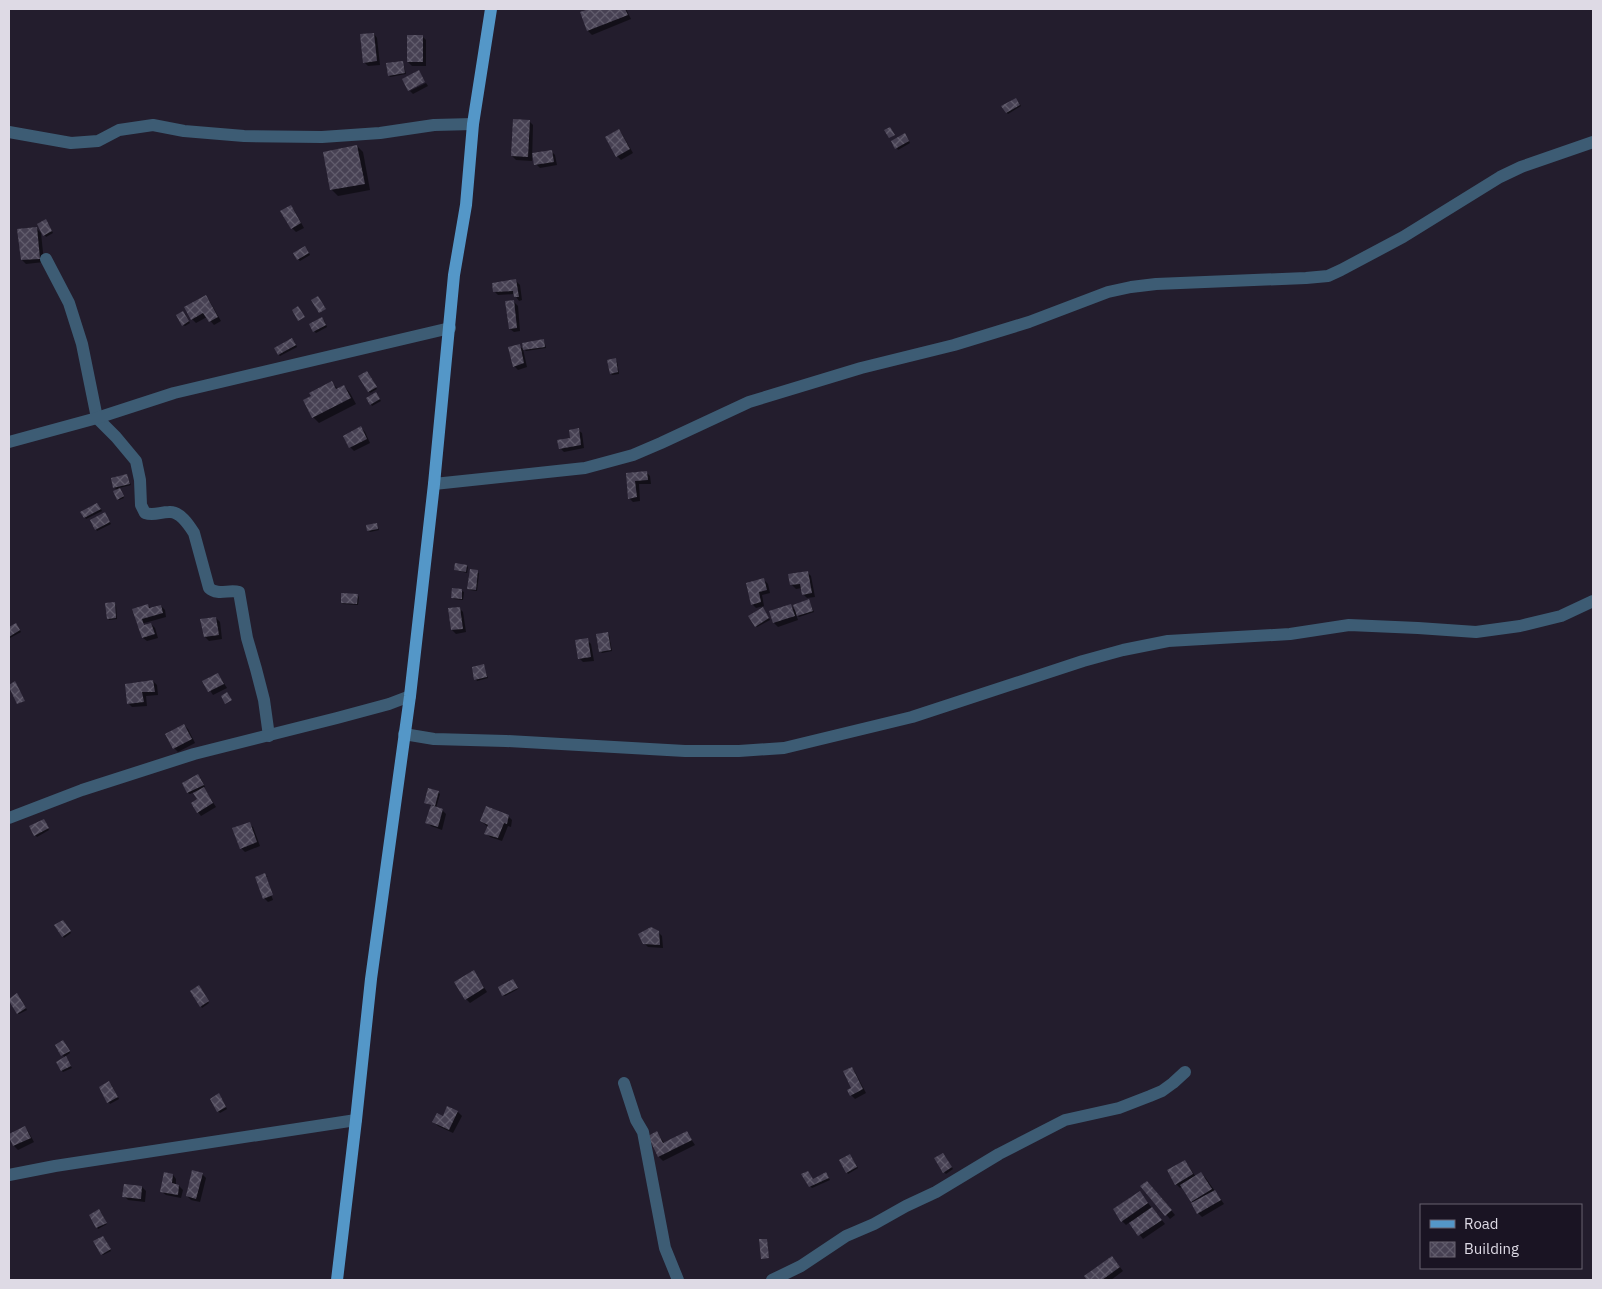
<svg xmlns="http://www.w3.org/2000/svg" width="1602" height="1289" viewBox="0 0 1602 1289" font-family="'IBM Plex Sans',sans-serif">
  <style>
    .shadow { fill: #0007 }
    .building { fill: url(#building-cross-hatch) }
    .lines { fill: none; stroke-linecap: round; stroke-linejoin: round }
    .minor { stroke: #3d5c74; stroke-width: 12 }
    .major { stroke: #5497c8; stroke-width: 12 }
  </style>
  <defs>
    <pattern id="building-cross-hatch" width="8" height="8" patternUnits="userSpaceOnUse" patternTransform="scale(1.25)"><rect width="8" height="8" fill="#474153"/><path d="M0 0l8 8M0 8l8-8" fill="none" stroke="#615c6c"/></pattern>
  </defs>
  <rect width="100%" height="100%" fill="#231d2d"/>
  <g class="shadow">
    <path d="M593,9H626L631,19L592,35L588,31L581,13Z"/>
    <path d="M374,34L377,38L380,65L368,66L364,62Z"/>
    <path d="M422,36L426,40V66H412L408,62Z"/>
    <path d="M403,62L406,74L390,77L389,75Z"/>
    <path d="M426,83L428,86L413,94L410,91Z"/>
    <path d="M1018,101L1021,106L1008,114L1006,112Z"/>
    <path d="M529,121L533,125L532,161L516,160L512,156Z"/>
    <path d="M619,130L622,134L633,153L621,160L617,156Z"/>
    <path d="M906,136L910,143L898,150L893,142Z"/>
    <path d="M357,146L363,152L370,190L338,196L332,190L324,153Z"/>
    <path d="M551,151L555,155L557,165L540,168L536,164Z"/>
    <path d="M291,207L294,210L304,228L296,232L292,228Z"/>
    <path d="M47,222L53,233L46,237L38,225Z"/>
    <path d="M37,229L41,233L44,262L26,264L22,260Z"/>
    <path d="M307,249L310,255L300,261L298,259Z"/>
    <path d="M516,281L520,285L522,300L519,301L514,294L498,295L494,291Z"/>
    <path d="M205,296L209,300L221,321L214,325L207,317L196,323L192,319Z"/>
    <path d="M514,302L518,306L520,331L514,332L510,329Z"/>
    <path d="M185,314L190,323L185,326L183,325Z"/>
    <path d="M324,320L327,327L316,333L314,331Z"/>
    <path d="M544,340L546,348L526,351L525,350L523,344Z"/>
    <path d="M294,341L297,347L280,356L279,355Z"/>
    <path d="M519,346L523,349L527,367L518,370L514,366Z"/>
    <path d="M615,360L617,361L619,374L612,375L611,373Z"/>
    <path d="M368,374L377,389L370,393L360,376Z"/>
    <path d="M332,383L338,389L344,386L350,393L356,404L319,423L313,417Z"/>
    <path d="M377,395L381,401L372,406L371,404Z"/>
    <path d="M361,428L365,432L370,443L354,451L350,447L345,436Z"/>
    <path d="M578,430L582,433L584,448L564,452L560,448L572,439Z"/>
    <path d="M646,472L650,476L651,484H639L640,501L633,502L630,499L627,474Z"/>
    <path d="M127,475L131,485L119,488L124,498L119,500L118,499L117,490L114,487Z"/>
    <path d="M99,506L102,511L86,519L85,517Z"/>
    <path d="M106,516L111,524L97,531L96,529Z"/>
    <path d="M376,524L379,530L370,532L368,530Z"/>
    <path d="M467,566L468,567L467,573L455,570Z"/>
    <path d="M477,572L479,573L477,591L470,590L469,588Z"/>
    <path d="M807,572L811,576L815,597L807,598L803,594L802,588L796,589L792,585L790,575Z"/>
    <path d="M764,580L768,584L770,593L762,595L764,606L756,608L752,604Z"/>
    <path d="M462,591L464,592L463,600L454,599L452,597Z"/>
    <path d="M357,595L359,597L358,605L343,604L342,603Z"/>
    <path d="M809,601L814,612L799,617L796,614L798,620L778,627L774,623L791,606L796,611Z"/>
    <path d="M114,604L116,605L117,619L109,620L108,618Z"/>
    <path d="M148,606L151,608L161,606L165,610L166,617L141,624V626L151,624L155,628L158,638L147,641L143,638L133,610Z"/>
    <path d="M459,608L463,612L466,632L456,634L452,630Z"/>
    <path d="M765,611L770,620L757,627L756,626Z"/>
    <path d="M216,618L220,622L222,639L209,641L205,637Z"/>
    <path d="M16,624L21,632L10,638L9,637V628Z"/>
    <path d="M607,634L609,635L612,651L602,653L600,651Z"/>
    <path d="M587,640L591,644L594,661L583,662L579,658Z"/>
    <path d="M483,666L488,678L477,681L476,679Z"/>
    <path d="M218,674L227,688L213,695L204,681Z"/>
    <path d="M153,681L157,685L158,695L146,696L147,706L132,707L128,703Z"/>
    <path d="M184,725L188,729L195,743L178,752L174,748Z"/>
    <path d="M200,777L205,787L202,788L207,793L216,807L201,816L198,812L199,800L194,792L190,794L188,793L184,783Z"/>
    <path d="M438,792L440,794L436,808L442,810L446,814L442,830L431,826L427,822L432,806L426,803Z"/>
    <path d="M508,816L512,820L511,827L508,826L502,841L490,837L486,833L488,827L481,821Z"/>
    <path d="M45,822L49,830L37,837L35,835Z"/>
    <path d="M249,824L253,827L260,846L245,852L241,848Z"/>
    <path d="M265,875L268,877H265L273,900L268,902L264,898Z"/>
    <path d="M65,923L71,933L64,938L63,936Z"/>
    <path d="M658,932L662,936L663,948L648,947L644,943Z"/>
    <path d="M474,972L487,992L470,1003L466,999Z"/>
    <path d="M514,982L518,989L505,996L503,995Z"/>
    <path d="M200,988L209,1003L202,1008L201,1006Z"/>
    <path d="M19,996L27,1010L19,1014L17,1013Z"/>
    <path d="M65,1043L70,1053L64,1057L72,1068L63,1072L62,1071L65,1058L56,1045Z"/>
    <path d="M852,1068L855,1072L866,1093L855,1099L851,1095L853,1088Z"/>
    <path d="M111,1084L119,1099L110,1104L100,1087Z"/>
    <path d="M220,1096L227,1109L220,1113L218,1111Z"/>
    <path d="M448,1107L458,1112L462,1116L453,1133L438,1126L434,1122L444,1117Z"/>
    <path d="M24,1127L28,1131L34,1142L18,1150L14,1146L9,1135Z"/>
    <path d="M657,1133L665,1144L687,1133L695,1145L663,1161L659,1157L649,1137Z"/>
    <path d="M944,1156L953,1169L946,1174L944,1172Z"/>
    <path d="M851,1157L858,1168L848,1174L847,1172Z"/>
    <path d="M1185,1162L1196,1177L1201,1174L1205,1177L1224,1204L1202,1217L1198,1213L1183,1186L1180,1188L1176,1184Z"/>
    <path d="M202,1174L206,1178L200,1202L191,1200L187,1196Z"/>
    <path d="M173,1175L176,1179V1185L179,1186L183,1190L181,1198L166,1195L162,1192Z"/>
    <path d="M827,1175L830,1180L812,1188L810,1186L813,1180Z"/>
    <path d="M1142,1186H1151L1175,1215L1170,1219Z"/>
    <path d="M142,1187L146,1191L145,1202L128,1200L124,1196Z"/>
    <path d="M1140,1193L1165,1224L1143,1239L1130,1222L1126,1225L1122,1221Z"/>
    <path d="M101,1212L107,1224L98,1229L97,1227Z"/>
    <path d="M105,1239L111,1251L103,1255L102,1254Z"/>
    <path d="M1115,1261L1123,1271L1111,1280H1089L1086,1276Z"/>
  </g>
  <g class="building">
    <path d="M589,9H625L628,15L587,31L580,12Z"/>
    <path d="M374,33L377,61L363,63L360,34Z"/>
    <rect x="407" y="35" width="16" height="27"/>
    <path d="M403,61L405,73L388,76L386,63Z"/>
    <path d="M419,70L425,82L408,91L402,79Z"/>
    <path d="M1016,98L1020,105L1006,113L1001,106Z"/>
    <path d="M513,119L530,120L528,157L511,156Z"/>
    <path d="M890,127L895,135L889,138L884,130Z"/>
    <path d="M619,129L630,149L616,157L605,137Z"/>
    <path d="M905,133L909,141L895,149L891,141Z"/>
    <path d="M357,145L365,184L330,190L323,152Z"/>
    <path d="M552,150L554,162L534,165L532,153Z"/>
    <path d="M291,205L301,223L291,229L280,211Z"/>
    <path d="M46,219L52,231L43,236L37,224Z"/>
    <path d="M37,227L40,259L21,260L17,229Z"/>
    <path d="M305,246L309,253L297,260L293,253Z"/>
    <path d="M516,279L519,297H514L513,291L493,292L492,283Z"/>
    <path d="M206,295L218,317L209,322L203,313L191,320L184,307Z"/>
    <path d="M318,296L326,309L319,313L311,300Z"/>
    <path d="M514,300L517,328L509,329L505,301Z"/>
    <path d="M298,306L305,317L298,321L292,310Z"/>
    <path d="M183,311L189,321L182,326L176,315Z"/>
    <path d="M322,317L326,325L313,332L309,324Z"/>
    <path d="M292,338L296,345L278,355L274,348Z"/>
    <path d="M544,339L545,347L523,350L522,343Z"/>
    <path d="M520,344L524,363L513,367L508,347Z"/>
    <path d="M616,358L618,372L610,374L607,360Z"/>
    <path d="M367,371L377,387L368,392L358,376Z"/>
    <path d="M332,381L336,389L344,385L351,398L312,418L303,400L311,396L309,393Z"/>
    <path d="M376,392L380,399L370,405L366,398Z"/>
    <path d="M361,426L367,439L349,448L343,436Z"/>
    <path d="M579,428L581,445L559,449L557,440L570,438L569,430Z"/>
    <path d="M647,471L648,480L635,481L637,497L628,499L626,473Z"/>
    <path d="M127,474L130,484L113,488L111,478Z"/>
    <path d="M120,488L124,496L117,500L113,491Z"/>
    <path d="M97,503L101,509L84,518L80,512Z"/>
    <path d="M105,512L110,522L95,530L90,520Z"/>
    <path d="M377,523L378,529L367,531L366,525Z"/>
    <path d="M455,563L467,565L466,572L454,570Z"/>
    <path d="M470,569L478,570L476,590L467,589Z"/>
    <path d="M808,571L812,593L802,595L800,584L790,585L788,574Z"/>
    <path d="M764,578L767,590L759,592L761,602L751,605L746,583Z"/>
    <path d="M452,588L462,589V599L451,598Z"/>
    <path d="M341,593L358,594L357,604L341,603Z"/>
    <path d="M809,599L813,611L797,616L793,605Z"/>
    <path d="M115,602L116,618L107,619L105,603Z"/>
    <path d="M148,604L149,608L161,605L163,613L142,619L144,625L151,623L155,634L142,638L132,609Z"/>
    <path d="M791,604L795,616L773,623L769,611Z"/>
    <path d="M460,607L463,629L451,630L448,608Z"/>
    <path d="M763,607L769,618L755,627L748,616Z"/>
    <path d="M216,617L219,635L204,637L200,619Z"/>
    <path d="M16,623L20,630L9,637V627Z"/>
    <path d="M608,632L611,650L599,652L596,634Z"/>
    <path d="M588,638L591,657L578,659L575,640Z"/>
    <path d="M484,664L487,677L474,680L472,667Z"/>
    <path d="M218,673L224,684L208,692L202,681Z"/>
    <path d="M153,680L155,692H142L144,702L127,704L125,684Z"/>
    <path d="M15,681L25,701L17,704L9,687V685Z"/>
    <path d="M227,692L232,700L225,704L221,696Z"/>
    <path d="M184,724L192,739L173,749L165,734Z"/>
    <path d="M198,774L204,785L187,793L182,783Z"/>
    <path d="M204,787L213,803L197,813L191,803L197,799L193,793Z"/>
    <path d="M428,788L439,791L435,806L424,803Z"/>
    <path d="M431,805L443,809L438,827L425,823Z"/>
    <path d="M486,806L509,815L507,824L504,823L498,838L484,834L488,825L480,821Z"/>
    <path d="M44,819L49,828L34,836L29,826Z"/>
    <path d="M250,822L257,842L240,849L232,828Z"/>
    <path d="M265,873L273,895L263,899L255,877Z"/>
    <path d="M63,920L71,931L62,937L54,925Z"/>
    <path d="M651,927L659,931L660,945L643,944L638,934Z"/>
    <path d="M474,970L484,988L465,1000L454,982Z"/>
    <path d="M513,979L518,988L502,996L498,987Z"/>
    <path d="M199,985L209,1001L200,1007L190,991Z"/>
    <path d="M17,993L26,1008L17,1014L9,1001V999Z"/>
    <path d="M63,1040L70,1051L61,1056L55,1045Z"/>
    <path d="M66,1056L71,1066L61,1071L56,1062Z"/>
    <path d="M852,1067L863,1089L850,1096L847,1090L851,1088L843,1071Z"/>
    <path d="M109,1081L118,1097L107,1103L99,1087Z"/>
    <path d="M219,1093L226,1107L217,1112L210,1099Z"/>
    <path d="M447,1106L458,1111L449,1130L432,1122L437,1113L443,1116Z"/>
    <path d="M25,1126L31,1138L13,1146L9,1137V1134Z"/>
    <path d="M657,1131L663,1143L687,1131L692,1140L658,1157L648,1136Z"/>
    <path d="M943,1153L952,1167L943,1173L934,1158Z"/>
    <path d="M850,1154L857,1167L846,1173L839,1160Z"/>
    <path d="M1185,1160L1193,1174L1175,1185L1167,1170Z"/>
    <path d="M192,1170L203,1173L196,1199L186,1196Z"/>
    <path d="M808,1171L813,1179L826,1172L829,1178L809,1187L801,1174Z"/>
    <path d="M164,1172L173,1174L172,1183L179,1185L178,1195L160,1192Z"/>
    <path d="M1201,1172L1212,1189L1191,1202L1180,1185Z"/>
    <path d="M1147,1181L1172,1210L1165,1216L1140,1186Z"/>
    <path d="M124,1184L142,1186L141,1199L122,1197Z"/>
    <path d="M1215,1190L1221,1200L1197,1214L1191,1203Z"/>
    <path d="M1140,1191L1148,1203L1121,1222L1113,1209Z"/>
    <path d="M1152,1207L1162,1220L1138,1236L1129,1223Z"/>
    <path d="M99,1209L107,1223L96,1228L89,1215Z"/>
    <path d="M103,1236L111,1249L101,1255L93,1241Z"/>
    <path d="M759,1239H767L769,1258L761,1259Z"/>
    <path d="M1112,1256L1120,1267L1102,1280H1087L1084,1276Z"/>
  </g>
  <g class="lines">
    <g class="minor">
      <path d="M9,132L71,143L98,141L119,130L153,125L184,131L244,136L322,137L380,133L434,125L473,124"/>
      <path d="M46,259L69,303L82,344L97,418L116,437L136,461L140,480L141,505L145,513C154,516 160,512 169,512C180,511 189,525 194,533L209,588C218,596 229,589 239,592L247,638L256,669L264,700L269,736"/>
      <path d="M9,442L97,418L174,393L450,328"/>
      <path d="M434,484L585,468L633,455L661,443L749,402L861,368L954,345L1029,322L1108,292L1131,287L1156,284L1306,278L1328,276L1341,270L1403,237L1500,177L1521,167L1593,142"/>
      <path d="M404,734L434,739L506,741L685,751H739L784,748L912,717L1083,661L1123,650L1168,641L1290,634L1349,625L1418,628L1476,632L1520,626L1561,616L1593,601"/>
      <path d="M9,818L82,790L194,754L337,718L389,704L410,696"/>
      <path d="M624,1083L636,1120L643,1132L665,1248L678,1280"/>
      <path d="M9,1175L55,1166L356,1120"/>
      <path d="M772,1280L801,1266L846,1236L874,1224L906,1206L936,1192L999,1154L1065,1120L1119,1108L1150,1096L1162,1091L1173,1083L1185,1072"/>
    </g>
    <path class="major" d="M337,1280L356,1120L371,979L410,696L434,484L454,275L466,205L473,124L491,9"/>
  </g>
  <rect width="1602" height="1289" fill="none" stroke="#dedae5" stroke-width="20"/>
  <rect x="1420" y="1204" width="162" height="65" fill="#1a1423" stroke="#686371"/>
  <rect x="1430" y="1220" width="25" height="8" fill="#5497c8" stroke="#686371"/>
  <text x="1464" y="1229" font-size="15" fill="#dedae5">Road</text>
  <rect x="1430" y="1242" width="25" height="15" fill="url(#building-cross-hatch)" stroke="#686371"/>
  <text x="1464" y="1254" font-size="15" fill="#dedae5">Building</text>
</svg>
